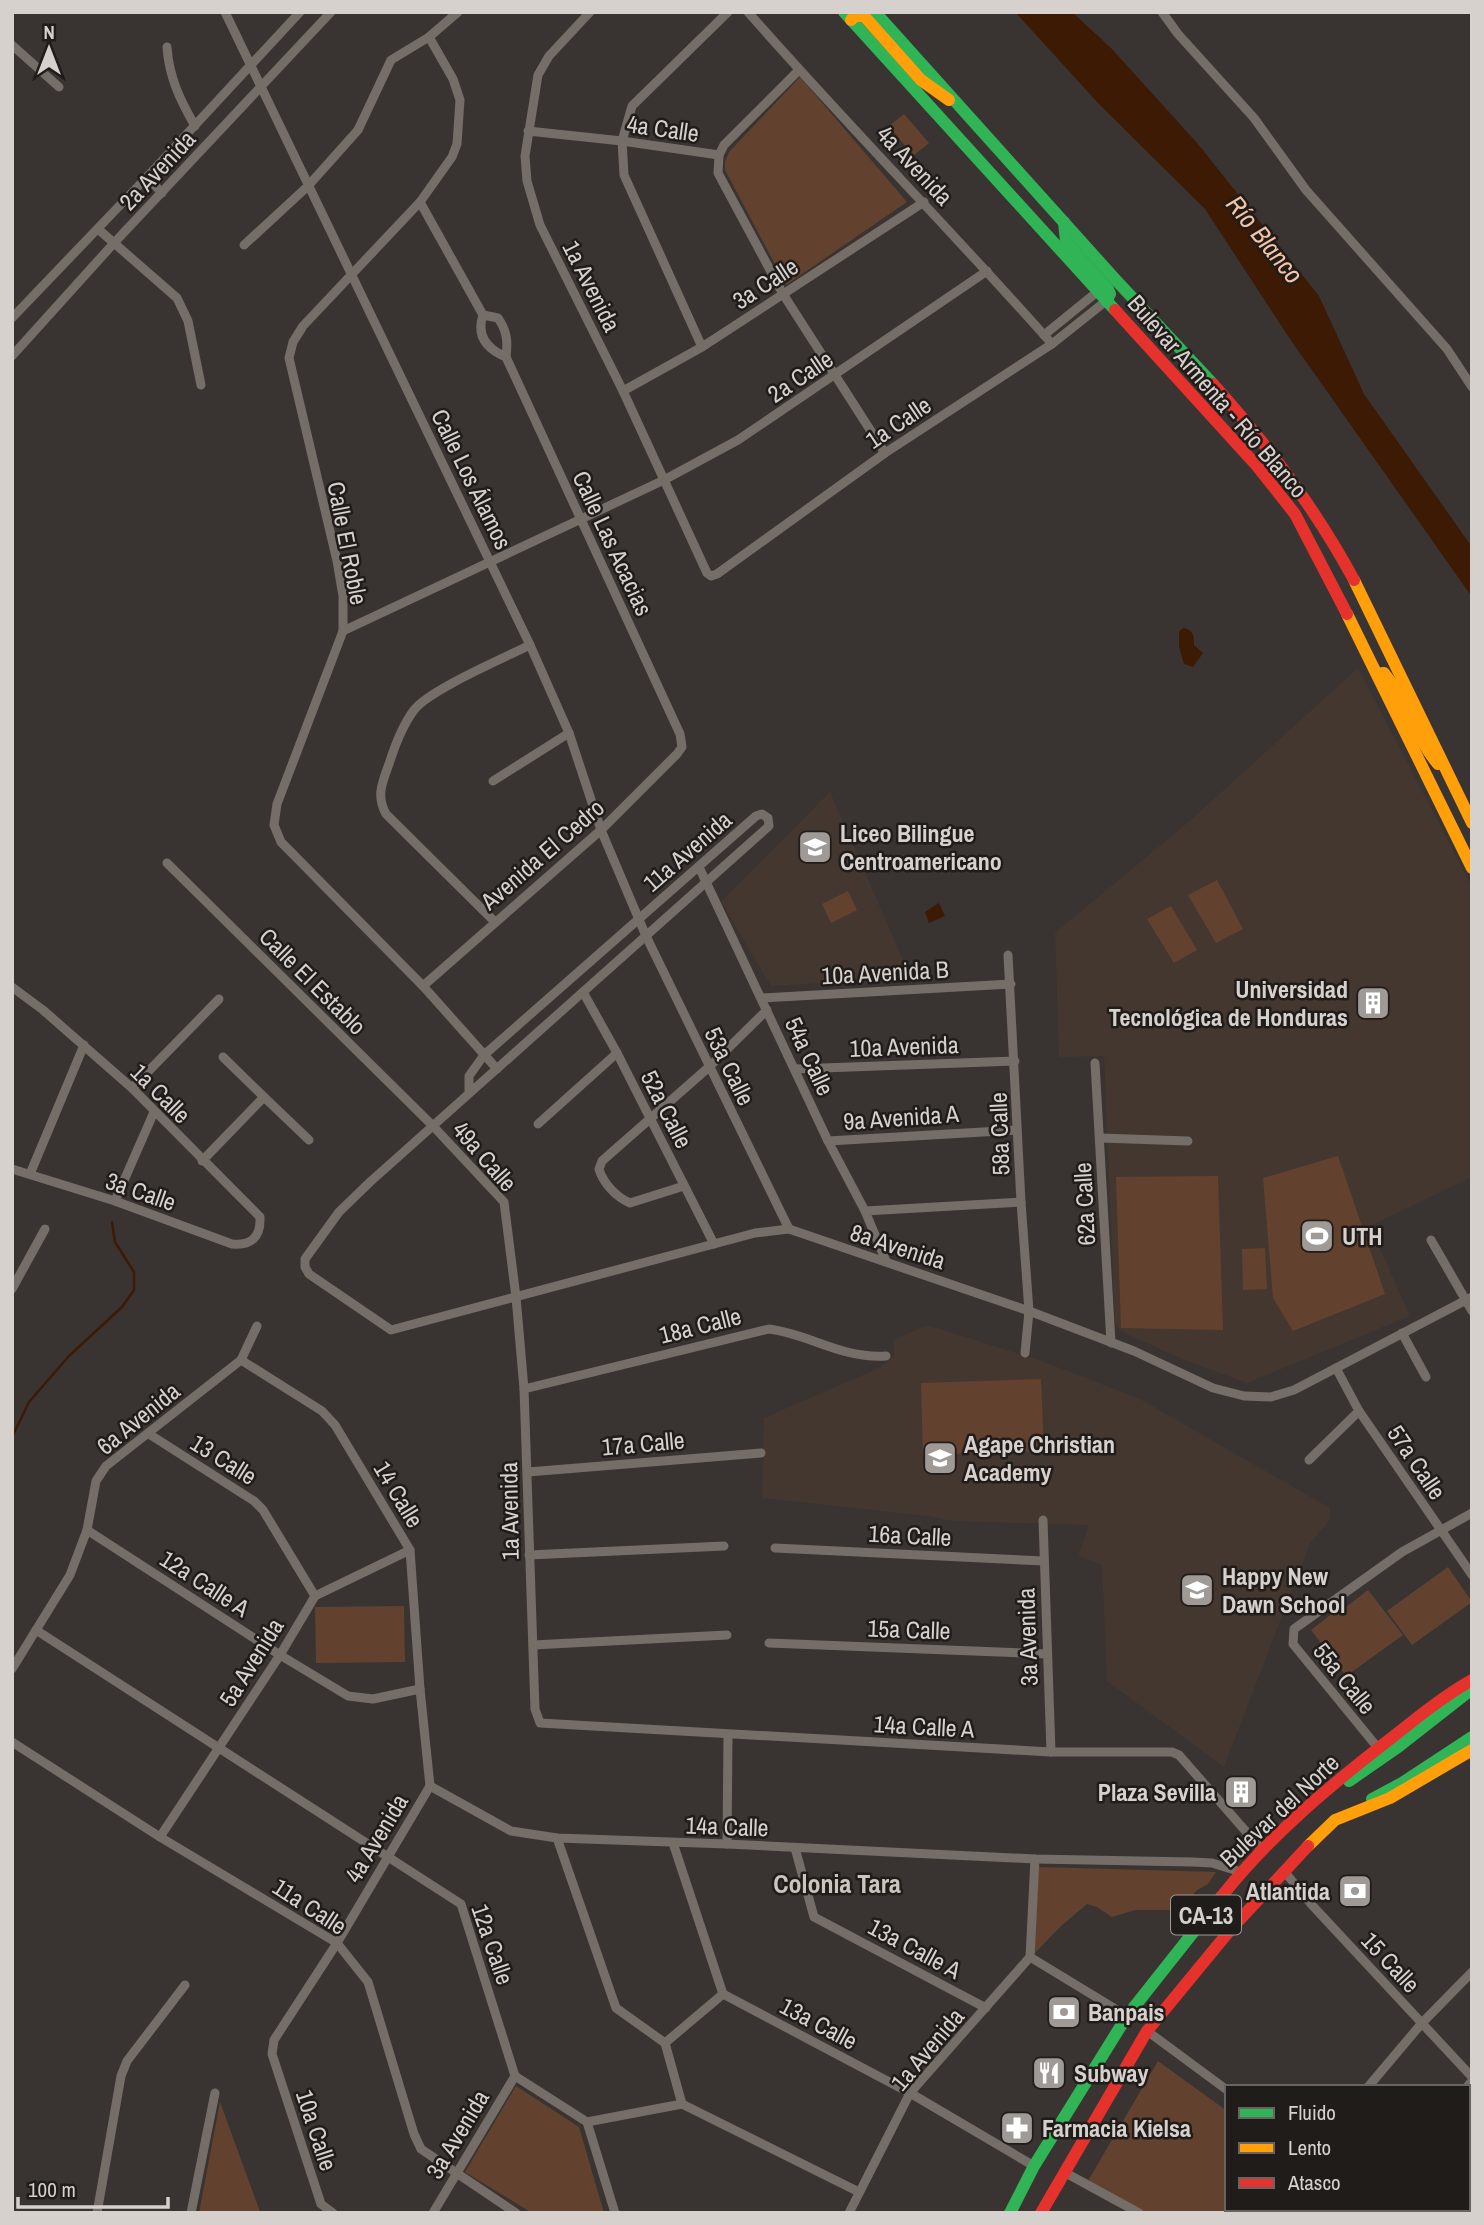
<svg xmlns="http://www.w3.org/2000/svg" width="1484" height="2225" viewBox="0 0 1484 2225" font-family="'Archivo Narrow',sans-serif">
  <style>
    .built { fill: #443730 }
    .green { fill: #62422f }
    .water { fill: #3d1a04 }
    .lines { fill: none; stroke-linecap: round; stroke-linejoin: round }
    .stream { stroke: #3d1a04; stroke-width: 2.5 }
    .street { stroke: #756d68; stroke-width: 9 }
    .fast { stroke: #30b455; stroke-width: 12 }
    .slow { stroke: #ff9f0a; stroke-width: 12 }
    .jam { stroke: #e5322d; stroke-width: 12 }
    .labels { text-anchor: middle; dominant-baseline: central; stroke-width: 5; stroke-linejoin: round; paint-order: stroke }
    .shield { fill: #201c1a; stroke: #a09b98; stroke-width: 2 }
    .shield-label { font-size: 23px; font-weight: bold; fill: #d7d1ce }
    .street-label { font-size: 24px; fill: #d7d1ce; stroke: #201c1a }
    .poi-label { font-size: 24px; font-weight: bold; fill: #d7d1ce; stroke: #201c1a; text-anchor: start }
    .water-label { font-size: 26px; font-style: italic; fill: #f6c3a5; stroke: #201c1a }
    .neighbourhood-label { font-size: 26px; font-weight: bold; fill: #cec4be; stroke: #201c1a }
  </style>
  <rect width="100%" height="100%" fill="#393432"/>
  <g class="built">
    <path d="M1358,668L1472,887V1177L1370,1226L1410,1316L1247,1383L1182,1359L1129,1335L1120,1330L1115,1323L1104,1056L1059,1057L1055,933L1192,819Z"/>
    <path d="M830,792L911,978L771,986L721,902Z"/>
    <path d="M927,1325L1042,1361L1140,1399L1330,1508L1329,1521L1310,1543L1224,1767L1107,1681L1102,1565L1078,1556L1089,1525L953,1521L928,1516L762,1498L764,1418L879,1368L894,1356V1340Z"/>
  </g>
  <g class="green">
    <path d="M800,77L907,202L786,285L725,170V162L729,152Z"/>
    <path d="M904,114L929,143L913,156L889,126Z"/>
    <path d="M1217,880L1243,929L1216,943L1188,895Z"/>
    <path d="M848,891L857,910L831,923L822,904Z"/>
    <path d="M1171,906L1197,950L1174,963L1147,919Z"/>
    <path d="M1338,1156L1385,1294L1293,1331L1273,1298L1263,1178Z"/>
    <path d="M1218,1176L1223,1330L1121,1328L1116,1177Z"/>
    <path d="M1265,1248L1267,1289L1243,1290L1242,1249Z"/>
    <path d="M1041,1379L1044,1451L923,1455L921,1383Z"/>
    <path d="M1448,1567L1472,1602L1412,1645L1387,1611Z"/>
    <path d="M1368,1590L1403,1635L1346,1676L1311,1630L1338,1609L1345,1618L1341,1611Z"/>
    <path d="M404,1606L405,1662L316,1663L315,1607Z"/>
    <path d="M1039,1867L1216,1872L1208,1884L1196,1891L1180,1910H1135L1112,1917L1097,1907L1087,1904L1061,1926L1033,1955Z"/>
    <path d="M1158,2061L1227,2111V2209H1260L1258,2213H1133L1085,2186Z"/>
    <path d="M516,2086L579,2127L604,2213H532L465,2172Z"/>
    <path d="M220,2102L259,2209L261,2213H199Z"/>
  </g>
  <g class="water">
    <path d="M1015,12H1072L1111,48L1198,144L1319,296L1364,394L1472,547V597L1290,339L1205,209L1098,103Z"/>
    <path d="M1184,628C1194,630 1194,637 1194,645L1203,653L1193,667L1184,664L1179,647V631Z"/>
    <path d="M939,903L945,916L929,923L925,912Z"/>
  </g>
  <g class="lines">
    <path class="stream" d="M12,1437L29,1402L69,1356L122,1307L134,1290V1272L115,1242L112,1222"/>
    <g class="street">
      <path d="M225,12L530,645L569,733L601,830L646,936L789,1229"/>
      <path d="M590,12L549,56L538,75L525,156L527,181L540,225L623,391L707,573L711,576L717,574L885,453L1052,344L1106,301"/>
      <path d="M748,12C847,125 953,232 1052,344"/>
      <path d="M1162,12L1178,34L1254,118L1306,190L1447,349L1472,387"/>
      <path d="M429,37L453,79L460,100L457,144L452,157L420,202L303,326L293,342L289,358L337,561L343,596V631L277,804L274,825L281,842L423,986L497,1069"/>
      <path d="M12,45L59,87"/>
      <path d="M167,47C169,77 180,100 195,126"/>
      <path d="M528,131L622,141L719,155L724,145L799,70"/>
      <path d="M719,155L718,173L783,294L885,453"/>
      <path d="M147,177L162,193"/>
      <path d="M420,202L483,315L498,318C507,331 508,341 506,357L680,734L682,747L677,754L601,830L423,986"/>
      <path d="M98,229L177,298L188,321L201,385"/>
      <path d="M244,245L308,186L358,130L391,60L429,37L458,12"/>
      <path d="M483,315C476,336 487,349 506,357"/>
      <path d="M12,318L147,177L300,12"/>
      <path d="M1044,335L1097,292"/>
      <path d="M702,347L624,175L622,141L632,106L728,12"/>
      <path d="M12,356L114,243L331,12"/>
      <path d="M623,391L702,347L924,202"/>
      <path d="M343,631L664,480L738,440L987,271"/>
      <path d="M493,781L569,733"/>
      <path d="M167,863L433,1126L504,1202L516,1297L524,1389L535,1709L540,1723L1051,1752H1172L1179,1755L1263,1851"/>
      <path d="M699,867L828,1141L865,1211L886,1261"/>
      <path d="M494,921L386,814C376,796 382,783 389,764C395,745 402,726 414,710C429,690 504,658 530,645"/>
      <path d="M1008,955L1021,1202L1029,1311L1025,1353"/>
      <path d="M12,987L43,1010L132,1088L260,1217C261,1237 251,1246 232,1244L115,1201L12,1169"/>
      <path d="M583,992L617,1053L714,1244"/>
      <path d="M761,998L1011,984"/>
      <path d="M1095,1063L1111,1343"/>
      <path d="M795,1069L1015,1061"/>
      <path d="M132,1088L219,999"/>
      <path d="M469,1092V1076L484,1055L756,816L762,814L768,818L769,826L370,1182L339,1212L305,1259V1267L309,1274L391,1330L755,1233L789,1229L1029,1311L1134,1351L1213,1388L1244,1396L1271,1397L1294,1390L1472,1297"/>
      <path d="M264,1097L309,1140"/>
      <path d="M538,1124L617,1053"/>
      <path d="M1100,1138L1188,1141"/>
      <path d="M828,1141L1017,1130"/>
      <path d="M202,1161L264,1097L223,1057"/>
      <path d="M30,1174L84,1045"/>
      <path d="M684,1186L630,1203C616,1197 603,1183 599,1169L602,1161L709,1067L767,1010"/>
      <path d="M115,1201L154,1112"/>
      <path d="M865,1211L1021,1202"/>
      <path d="M1431,1240L1472,1311"/>
      <path d="M12,1289L45,1229"/>
      <path d="M1402,1333L1426,1377"/>
      <path d="M241,1360L322,1411L335,1425L410,1550L420,1689L430,1786"/>
      <path d="M1336,1368L1359,1411L1472,1575"/>
      <path d="M524,1389L769,1329C810,1334 841,1359 886,1356"/>
      <path d="M149,1434L254,1501L263,1510L315,1596"/>
      <path d="M1309,1460L1359,1411"/>
      <path d="M528,1472L761,1453"/>
      <path d="M1043,1520L1051,1752"/>
      <path d="M87,1530L280,1655L348,1696L373,1699L420,1689"/>
      <path d="M775,1548L1044,1561"/>
      <path d="M529,1555L724,1546"/>
      <path d="M36,1630L461,1904L515,2076L587,2122L682,2104L859,2192"/>
      <path d="M769,1643L1047,1654"/>
      <path d="M533,1645L727,1635"/>
      <path d="M12,1669L70,1575L87,1530L96,1481L106,1466L241,1360L257,1326"/>
      <path d="M12,1742L160,1837L337,1943L368,1982L414,2134L421,2149L516,2213"/>
      <path d="M1378,1748L1293,1644L1294,1629L1402,1552L1472,1513"/>
      <path d="M430,1786L511,1831L557,1838L727,1844L1035,1859L1192,1862L1212,1863L1241,1872"/>
      <path d="M160,1837L280,1655L315,1596L410,1550"/>
      <path d="M557,1838L616,2008L665,2043"/>
      <path d="M673,1843L723,1994L910,2093L1034,2166"/>
      <path d="M727,1844L728,1735"/>
      <path d="M795,1848L814,1917L986,2008"/>
      <path d="M1035,1859L1030,1957L1127,2016"/>
      <path d="M1284,1871L1311,1904L1472,2077"/>
      <path d="M1147,2031L1227,2090"/>
      <path d="M1368,2087L1422,2023L1472,1972"/>
      <path d="M1467,2087L1472,2081"/>
      <path d="M682,2104L665,2043L723,1994"/>
      <path d="M587,2122L615,2213"/>
      <path d="M1064,2172L1139,2213"/>
      <path d="M1468,2181L1472,2177"/>
      <path d="M1392,2209L1397,2213"/>
      <path d="M97,2213L121,2076L127,2061L185,1985"/>
      <path d="M191,2213L215,2093"/>
      <path d="M333,2213L321,2204L272,2054L274,2040L337,1943L430,1786"/>
      <path d="M433,2213L515,2076"/>
      <path d="M849,2213L910,2093L1030,1957"/>
      <path d="M1274,2213L1277,2209"/>
      <path d="M1440,2213L1443,2209"/>
    </g>
    <g class="fast">
      <path d="M844,12L1115,310"/>
      <path d="M875,12L1114,278L1213,384"/>
      <path d="M1064,222L1066,242L1108,289L1110,294L1106,301"/>
      <path d="M1349,1781L1398,1747L1472,1689"/>
      <path d="M1372,1799L1402,1783L1472,1737"/>
      <path d="M1010,2213L1034,2166L1127,2016L1222,1896"/>
    </g>
    <g class="slow">
      <path d="M851,20L855,16H864L921,80L949,100"/>
      <path d="M1354,580L1472,823"/>
      <path d="M1347,614L1472,868"/>
      <path d="M1378,674L1384,673C1407,701 1414,736 1438,764"/>
      <path d="M1308,1846L1335,1820L1390,1798L1472,1750"/>
    </g>
    <g class="jam">
      <path d="M1115,310L1257,466L1295,514L1347,614"/>
      <path d="M1213,384C1267,444 1315,508 1354,580"/>
      <path d="M1222,1896C1270,1835 1333,1783 1394,1736C1419,1716 1444,1696 1472,1680"/>
      <path d="M1041,2213L1147,2031L1231,1929L1308,1846"/>
    </g>
  </g>
  <defs>
    <g id="school-square" transform="scale(1.75)"><rect x="-9" y="-9" width="18" height="18" rx="4" fill="#a09a97" stroke="#201c1a"/><path d="M0-5L7-2L0 1L-7-2ZM-4 1L0 2.5L4 1V4Q0 6-4 4Z" fill="#fff"/></g>
    <g id="building-square" transform="scale(1.75)"><rect x="-9" y="-9" width="18" height="18" rx="4" fill="#a09a97" stroke="#201c1a"/><path d="M-4-6H4V6H1V3H-1V6H-4ZM-2.5-4.3h1.7v1.8h-1.7ZM.8-4.3h1.7v1.8H.8ZM-2.5-1h1.7V.8h-1.7ZM.8-1h1.7V.8H.8Z" fill="#fff"/></g>
    <g id="stadium-square" transform="scale(1.75)"><rect x="-9" y="-9" width="18" height="18" rx="4" fill="#a09a97" stroke="#201c1a"/><path d="M0-5a6.5 5 0 1 0 0 10a6.5 5 0 1 0 0-10ZM-3.5-1.8h7v3.6h-7Z" fill="#fff"/></g>
    <g id="bank-square" transform="scale(1.75)"><rect x="-9" y="-9" width="18" height="18" rx="4" fill="#a09a97" stroke="#201c1a"/><path d="M-6-4H6V4H-6ZM0-2.3a2.3 2.3 0 1 0 0 4.6a2.3 2.3 0 1 0 0-4.6Z" fill="#fff"/></g>
    <g id="restaurant-square" transform="scale(1.75)"><rect x="-9" y="-9" width="18" height="18" rx="4" fill="#a09a97" stroke="#201c1a"/><path d="M-5-6h1v4h1v-4h1v4h1v-4h1v5L-1.5 .5V6h-2V.5L-5-1ZM5-6V6H3V1.5H1.5Q1.5-4 5-6Z" fill="#fff"/></g>
    <g id="pharmacy-square" transform="scale(1.75)"><rect x="-9" y="-9" width="18" height="18" rx="4" fill="#a09a97" stroke="#201c1a"/><path d="M-2-6h4v4h4v4h-4v4h-4v-4h-4v-4h4Z" fill="#fff"/></g>
  </defs>
  <g fill-rule="evenodd">
    <use href="#school-square" x="815" y="847"/>
    <use href="#building-square" x="1373" y="1003"/>
    <use href="#stadium-square" x="1317" y="1236"/>
    <use href="#school-square" x="940" y="1458"/>
    <use href="#school-square" x="1197" y="1590"/>
    <use href="#building-square" x="1241" y="1792"/>
    <use href="#bank-square" x="1355" y="1891"/>
    <use href="#bank-square" x="1064" y="2012"/>
    <use href="#restaurant-square" x="1049" y="2073"/>
    <use href="#pharmacy-square" x="1017" y="2128"/>
  </g>
  <g class="labels">
    <rect class="shield" x="1171" y="1895.5" width="70" height="39" rx="5"/>
    <g class="shield-label">
      <text x="1206" y="1915">CA-13</text>
    </g>
    <g class="street-label">
      <text transform="translate(663 128) rotate(8)">4a Calle</text>
      <text transform="translate(915 165) rotate(47)">4a Avenida</text>
      <text transform="translate(157 170) rotate(-47)">2a Avenida</text>
      <text transform="translate(765 283) rotate(-33)">3a Calle</text>
      <text transform="translate(592 286) rotate(63)">1a Avenida</text>
      <text transform="translate(800 376) rotate(-34)">2a Calle</text>
      <text transform="translate(1218 396) rotate(49)">Bulevar Armenta - Río Blanco</text>
      <text transform="translate(898 422) rotate(-34)">1a Calle</text>
      <text transform="translate(472 479) rotate(64)">Calle Los Álamos</text>
      <text transform="translate(348 543) rotate(79)">Calle El Roble</text>
      <text transform="translate(613 543) rotate(65)">Calle Las Acacias</text>
      <text transform="translate(687 851) rotate(-41)">11a Avenida</text>
      <text transform="translate(542 854) rotate(-41)">Avenida El Cedro</text>
      <text transform="translate(885 972) rotate(-3)">10a Avenida B</text>
      <text transform="translate(313 981) rotate(45)">Calle El Establo</text>
      <text transform="translate(904 1046) rotate(-2)">10a Avenida</text>
      <text transform="translate(810 1056) rotate(65)">54a Calle</text>
      <text transform="translate(730 1066) rotate(64)">53a Calle</text>
      <text transform="translate(161 1093) rotate(45)">1a Calle</text>
      <text transform="translate(667 1109) rotate(63)">52a Calle</text>
      <text transform="translate(901 1117) rotate(-4)">9a Avenida A</text>
      <text transform="translate(999 1134) rotate(-92)">58a Calle</text>
      <text transform="translate(485 1156) rotate(49)">49a Calle</text>
      <text transform="translate(141 1191) rotate(19)">3a Calle</text>
      <text transform="translate(1084 1204) rotate(-93)">62a Calle</text>
      <text transform="translate(898 1246) rotate(18)">8a Avenida</text>
      <text transform="translate(700 1325) rotate(-14)">18a Calle</text>
      <text transform="translate(138 1418) rotate(-39)">6a Avenida</text>
      <text transform="translate(643 1443) rotate(-5)">17a Calle</text>
      <text transform="translate(224 1459) rotate(32)">13 Calle</text>
      <text transform="translate(1417 1462) rotate(56)">57a Calle</text>
      <text transform="translate(399 1494) rotate(59)">14 Calle</text>
      <text transform="translate(509 1511) rotate(-91)">1a Avenida</text>
      <text transform="translate(910 1535) rotate(3)">16a Calle</text>
      <text transform="translate(205 1583) rotate(33)">12a Calle A</text>
      <text transform="translate(909 1629) rotate(2)">15a Calle</text>
      <text transform="translate(1027 1637) rotate(-92)">3a Avenida</text>
      <text transform="translate(251 1662) rotate(-58)">5a Avenida</text>
      <text transform="translate(1345 1678) rotate(51)">55a Calle</text>
      <text transform="translate(924 1726) rotate(3)">14a Calle A</text>
      <text transform="translate(1279 1810) rotate(-43)">Bulevar del Norte</text>
      <text transform="translate(727 1826) rotate(2)">14a Calle</text>
      <text transform="translate(376 1838) rotate(-59)">4a Avenida</text>
      <text transform="translate(310 1906) rotate(33)">11a Calle</text>
      <text transform="translate(493 1944) rotate(71)">12a Calle</text>
      <text transform="translate(915 1948) rotate(28)">13a Calle A</text>
      <text transform="translate(1391 1962) rotate(47)">15 Calle</text>
      <text transform="translate(819 2023) rotate(28)">13a Calle</text>
      <text transform="translate(927 2049) rotate(-50)">1a Avenida</text>
      <text transform="translate(317 2130) rotate(72)">10a Calle</text>
      <text transform="translate(457 2134) rotate(-59)">3a Avenida</text>
    </g>
    <g class="poi-label">
      <text x="840" y="833">Liceo Bilingue<tspan x="840" dy="28">Centroamericano</tspan></text>
      <text x="1348" y="989" text-anchor="end">Universidad<tspan x="1348" dy="28">Tecnológica de Honduras</tspan></text>
      <text x="1342" y="1236">UTH</text>
      <text x="964" y="1444">Agape Christian<tspan x="964" dy="28">Academy</tspan></text>
      <text x="1222" y="1576">Happy New<tspan x="1222" dy="28">Dawn School</tspan></text>
      <text x="1216" y="1792" text-anchor="end">Plaza Sevilla</text>
      <text x="1330" y="1891" text-anchor="end">Atlantida</text>
      <text x="1088" y="2012">Banpais</text>
      <text x="1074" y="2073">Subway</text>
      <text x="1042" y="2128">Farmacia Kielsa</text>
    </g>
    <g class="water-label">
      <text transform="translate(1265 239) rotate(51)">Río Blanco</text>
    </g>
    <g class="neighbourhood-label">
      <text x="837" y="1883">Colonia Tara</text>
    </g>
  </g>
  <rect width="1484" height="2225" fill="none" stroke="#d7d1ce" stroke-width="28"/>
  <rect x="1225" y="2085" width="245" height="126" fill="#201c1a" stroke="#696462" stroke-width="2"/>
  <rect x="1239" y="2108" width="35" height="10" fill="#30b455" stroke="#696462" stroke-width="2"/>
  <text x="1288" y="2120" font-size="21" fill="#d7d1ce">Fluido</text>
  <rect x="1239" y="2143" width="35" height="10" fill="#ff9f0a" stroke="#696462" stroke-width="2"/>
  <text x="1288" y="2155" font-size="21" fill="#d7d1ce">Lento</text>
  <rect x="1239" y="2178" width="35" height="10" fill="#e5322d" stroke="#696462" stroke-width="2"/>
  <text x="1288" y="2190" font-size="21" fill="#d7d1ce">Atasco</text>
  <g transform="translate(49 49)" stroke="#201c1a" stroke-width="5" paint-order="stroke">
  <path d="M0-5L12 26L0 18L-12 26Z" fill="#d7d1ce"/>
  <text y="-10" font-size="19" font-weight="bold" text-anchor="middle" fill="#d7d1ce">N</text>
  </g>
  <path d="M18 2197v10h150v-10" fill="none" stroke="#d7d1ce" stroke-width="3.5"/>
  <text x="28" y="2197" font-size="21" fill="#d7d1ce" stroke="#201c1a" stroke-width="5" paint-order="stroke">100 m</text>
</svg>
